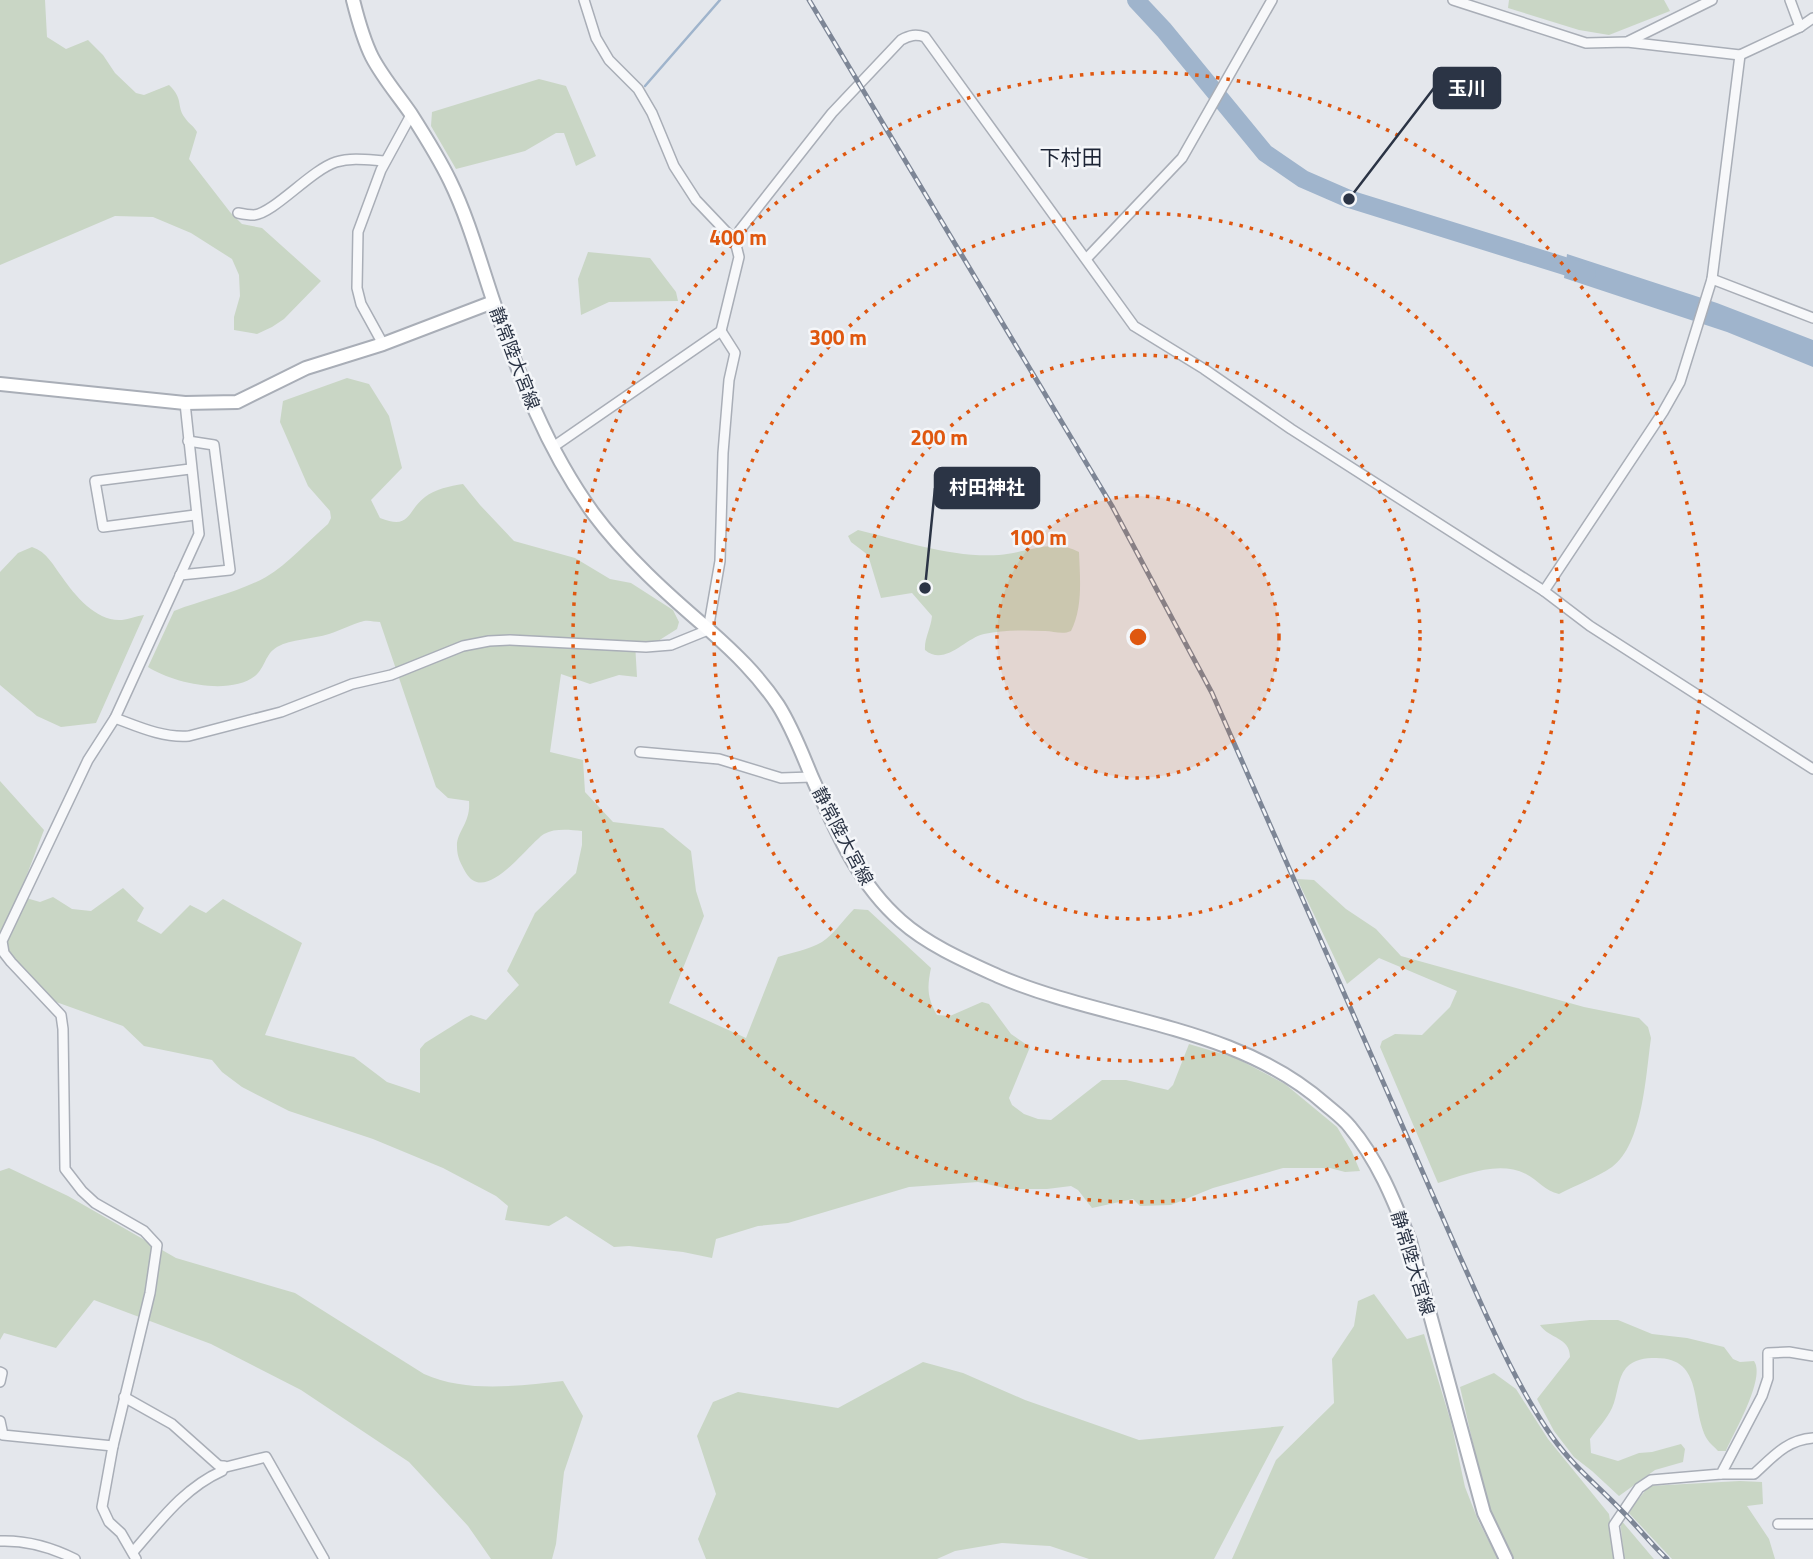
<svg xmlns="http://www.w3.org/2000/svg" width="1813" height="1559" viewBox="0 0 1813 1559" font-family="'Titillium Web','Noto Sans JP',sans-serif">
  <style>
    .green { fill: #c9d6c5 }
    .water { fill: #9fb4cc }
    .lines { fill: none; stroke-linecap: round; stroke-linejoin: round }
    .stream { stroke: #9fb4cc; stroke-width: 2.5 }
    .river { stroke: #9fb4cc; stroke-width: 18 }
    .street-casing { stroke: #a9aeb7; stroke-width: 12 }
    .secondary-casing { stroke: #a9aeb7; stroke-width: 16 }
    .street { stroke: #f7f8fa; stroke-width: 9 }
    .secondary { stroke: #fff; stroke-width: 12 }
    .rail-casing { stroke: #7d8696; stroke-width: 5 }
    .rail { stroke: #f4f6f9; stroke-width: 2.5; stroke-dasharray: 8; stroke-linecap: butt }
    .ring { fill: none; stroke: #df570f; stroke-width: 3.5; stroke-dasharray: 3.5 7 }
    .labels { text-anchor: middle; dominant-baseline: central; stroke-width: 5; stroke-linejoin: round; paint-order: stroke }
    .street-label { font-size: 18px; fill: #2b3445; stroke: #f4f6f9 }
    .quarter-label { font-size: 21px; fill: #1d2536; stroke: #f4f6f9 }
    .centre { fill: #df570f; stroke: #f4f6f9; stroke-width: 3.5 }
    .ring-label { font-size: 21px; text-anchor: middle; font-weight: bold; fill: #df570f; stroke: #f4f6f9; stroke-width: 5; stroke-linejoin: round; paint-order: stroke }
    .leader { fill: none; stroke: #2b3445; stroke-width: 2.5 }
    .callout-dot { fill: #2b3445; stroke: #f4f6f9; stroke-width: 2.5 }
    .callout { fill: #2b3445; stroke: #2b3445; stroke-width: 2.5 }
    .callout-label { font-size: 19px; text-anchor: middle; font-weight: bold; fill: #fff }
  </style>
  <rect width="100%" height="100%" fill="#e4e7ec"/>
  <g class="green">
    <path d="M0,0H45L47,37L66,49L88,40L103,55L115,73L136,93L144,95L169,85C184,99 176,106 185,118C189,124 194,126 197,132L189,159L230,212L242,224L262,228L321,281L284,319L272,327L257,334L234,330V317L240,296L239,275L232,259L191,233L153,217L115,216L0,265Z"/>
    <path d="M1509,0H1664L1670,11L1609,35L1579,30L1508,8Z"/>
    <path d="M539,79L566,86L596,156L576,166L564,133H556L525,151L456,169L431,126L432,112Z"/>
    <path d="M588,252L650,258L676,292L678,301L609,302L581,315L578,279Z"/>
    <path d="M347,378L369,384L389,416L402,468L371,500L380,518C411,530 406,512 425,497C435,489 450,486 463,484L480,505L514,541L575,558L610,579L631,583L673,610L679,622L677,629L658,641L635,643L637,677L619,675L590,684L561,674L550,752L583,760L585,792L613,822L663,828L691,851L696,891L704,916L669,1003L746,1038L778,957C793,952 808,950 822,942C834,934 844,919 854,909L868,910L931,968C927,987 927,998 937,1015L950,1016L982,1002L989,1004L1011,1034L1030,1047L1009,1098L1012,1105L1024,1114L1038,1119L1051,1120L1102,1080H1126L1168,1090L1173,1085L1189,1044L1236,1058L1285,1084L1337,1127L1352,1152L1360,1171L1345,1172L1330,1168H1283L1213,1188L1171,1205L1140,1206L1133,1199L1092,1208L1078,1190L1071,1186L1047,1189H1009L978,1182L909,1187L788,1223L758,1226L716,1239L712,1258L683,1252L629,1246L614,1247L566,1216L549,1226L505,1220L508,1206L496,1196L443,1168L373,1139L289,1111L242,1087L222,1072L212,1060L144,1046L123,1026L45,998L33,990L0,957V781L44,830L23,885V892L26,898L40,902L53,897L72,909L91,911L123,888L144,908L137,921L161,934L190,905L206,913L223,899L302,943L265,1035L354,1057L387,1082L420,1093V1049L425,1043L465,1018L471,1015L486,1020L519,985L507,971L535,913L576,873L582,845V831C570,830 555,828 544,834C528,844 486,906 466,873C461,864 457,857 457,847C456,832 471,823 469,801L448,798L436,787L380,622C375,622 369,620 364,621C352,624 341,630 329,634C313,639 291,639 277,647C265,654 265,668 255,676C229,696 173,683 148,667L174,611C205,599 237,593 266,577C288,564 308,541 328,524L331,518L330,511L308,486L280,422L283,401Z"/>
    <path d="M858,530C903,541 952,558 999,555C1026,553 1053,538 1079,552C1080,578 1083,608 1071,631C1062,635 1054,631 1045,631C1024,630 1004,630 984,634C965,638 945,667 925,650C924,639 931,628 932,616L912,593L881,598L868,555L851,542L848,536Z"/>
    <path d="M32,547C47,552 53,565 62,577C75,596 97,622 122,620C129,619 137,616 144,615L96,723L61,727L37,716L0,685V572L18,553Z"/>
    <path d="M1297,879L1314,880L1346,909L1376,929L1401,956L1584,1007L1639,1018L1648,1027L1651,1038C1646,1073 1643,1145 1612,1167C1596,1178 1576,1185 1559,1194C1545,1191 1538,1180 1526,1174C1498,1160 1465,1175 1438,1183L1380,1047L1382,1041L1395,1034L1422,1035L1450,1007L1457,991L1379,958L1347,984Z"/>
    <path d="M9,1168L68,1196L176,1258L295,1293L424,1374C467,1393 517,1386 563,1381L583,1416L564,1472L556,1544L552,1559H491L468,1526L409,1462L301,1390L211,1344L94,1300L56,1348L4,1333L0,1340V1171Z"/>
    <path d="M1374,1294L1407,1339L1424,1334L1451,1422L1465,1487L1478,1520L1498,1559H1232L1276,1460L1334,1403L1332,1359L1354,1326L1358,1301Z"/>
    <path d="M1590,1320H1618L1652,1334L1687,1338L1724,1347L1733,1359L1740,1362L1754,1361C1766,1378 1734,1432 1726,1451H1718C1715,1447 1710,1444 1707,1439C1690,1408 1705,1358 1656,1358C1645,1358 1634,1359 1626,1368C1617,1379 1618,1395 1612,1408C1607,1419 1597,1429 1590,1439L1591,1453L1618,1461L1639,1453L1652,1452L1681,1444L1685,1449L1683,1462L1655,1470L1619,1496L1592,1471L1574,1457L1554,1431L1537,1399L1570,1357C1570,1337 1549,1339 1540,1325Z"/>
    <path d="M923,1362L963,1373L1025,1400L1139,1440L1284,1426L1214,1559H1089L1050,1546L1002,1543L955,1551L937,1559H706L698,1539L716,1494L697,1436L713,1402L738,1392L838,1408Z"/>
    <path d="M1494,1373L1516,1389L1548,1439L1609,1514L1616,1559H1513L1488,1509L1460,1387Z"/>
    <path d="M1740,1481L1762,1482L1763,1504L1747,1506L1769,1539L1775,1559H1672L1628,1512L1649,1486Z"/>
    <path d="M1620,1519L1653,1558L1654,1559H1624Z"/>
  </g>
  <path class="water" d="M1567,254L1717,303L1813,340V367L1727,332L1564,278Z"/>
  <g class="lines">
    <path class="stream" d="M645,86L720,0"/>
    <path class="river" d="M1136,0L1164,30L1265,153L1303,179L1349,199L1587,273"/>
    <g class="street-casing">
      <g id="street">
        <path d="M1453,0L1586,43L1627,42L1740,55L1800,27L1813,18"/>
        <path d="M1790,0L1800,27"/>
        <path d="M1629,41L1712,0"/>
        <path d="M238,213C243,214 249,215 254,215C274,213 311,170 336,162C352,157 369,160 385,161"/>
        <path d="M735,241L740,230L832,113L901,40C910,35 916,34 925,37L1134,326L1204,369L1291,429L1544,591L1590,626L1813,769"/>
        <path d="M1087,258L1182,158L1272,0"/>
        <path d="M1712,279L1813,318"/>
        <path d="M383,344L361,304L357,288L358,232L381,170L411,115"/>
        <path d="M553,447L721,331L739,257L735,241L696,200L674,166L652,113L638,89L609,60L596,38L584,0"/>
        <path d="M190,469L95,481L103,527L195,515"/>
        <path d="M180,575L230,570L214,445L188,441"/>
        <path d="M1544,591L1663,412L1680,382L1712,279L1740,55"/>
        <path d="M115,718C139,727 163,738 189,736L281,712L352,684L391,675L463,646L489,641L510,640L646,647L671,645L708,630L720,561L723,453L729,380L735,353L721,331"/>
        <path d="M640,752L719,759L781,778L812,777"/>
        <path d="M0,1372L2,1373L0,1382"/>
        <path d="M124,1397L172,1424L218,1465L226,1467L266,1457L324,1559"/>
        <path d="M0,1421L3,1435L113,1446"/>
        <path d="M1721,1474H1754C1773,1457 1786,1440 1813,1438"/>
        <path d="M1778,1524H1813"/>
        <path d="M0,1541C27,1540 51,1547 75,1559"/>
        <path d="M133,1552C160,1521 184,1488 222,1471L224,1466"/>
        <path d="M136,1559L121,1533L109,1522L102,1507L113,1446L150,1293L157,1245L144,1231L95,1203L82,1191L65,1169L63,1029L61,1015L11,962L4,953L2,941L88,760L115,718L199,534L185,403"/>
        <path d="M1619,1559L1614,1525L1639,1488L1651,1480L1721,1474L1762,1396L1768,1378V1353L1789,1352L1813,1356"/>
      </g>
    </g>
    <g class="secondary-casing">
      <g id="secondary">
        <path d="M353,0C358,20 363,39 372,57C383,78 398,95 411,114C425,136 439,158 450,181C469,220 480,262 494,303C520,378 546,448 593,513C625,556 667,594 708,629C735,653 758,675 778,705C792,727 801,751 811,775C834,827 857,883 901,921C928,945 965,961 998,976C1105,1022 1235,1024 1325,1104C1333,1111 1343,1118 1350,1127C1378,1160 1394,1201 1410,1241L1484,1513L1506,1559"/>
        <path d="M0,384L185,403L237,402L306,368L383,344L493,302"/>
      </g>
    </g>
    <use href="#street" class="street"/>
    <use href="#secondary" class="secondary"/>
    <g class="rail-casing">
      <path id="rail" d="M809,0L1112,506L1212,693L1460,1257C1488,1318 1514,1383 1553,1438C1573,1466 1599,1487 1623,1512C1638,1527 1651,1544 1667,1559"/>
    </g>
    <use href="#rail" class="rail"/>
  </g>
  <circle cx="1138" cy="637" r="141" fill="#df570f" fill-opacity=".12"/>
  <g class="ring">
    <circle cx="1138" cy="637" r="141"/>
    <circle cx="1138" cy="637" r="282"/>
    <circle cx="1138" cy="637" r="424"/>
    <circle cx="1138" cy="637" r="565"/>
  </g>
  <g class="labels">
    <g class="street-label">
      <text transform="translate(515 358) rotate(69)">静常陸大宮線</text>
      <text transform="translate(843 836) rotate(62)">静常陸大宮線</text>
      <text transform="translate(1413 1263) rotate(73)">静常陸大宮線</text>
    </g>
    <g class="quarter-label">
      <text x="1071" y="157">下村田</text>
    </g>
  </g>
  <circle cx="1138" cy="637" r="10" class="centre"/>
  <g class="ring-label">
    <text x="738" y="245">400 m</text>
    <text x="838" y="345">300 m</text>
    <text x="939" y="445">200 m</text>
    <text x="1038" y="545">100 m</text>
  </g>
  <path class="leader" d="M1349 199L1434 88M925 588L935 488"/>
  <g class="callout-dot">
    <circle cx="1349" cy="199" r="7"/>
    <circle cx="925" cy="588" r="7"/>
  </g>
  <g class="callout">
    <rect x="1434" y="68" width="66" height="40" rx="7"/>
    <rect x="935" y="468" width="104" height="40" rx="7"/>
  </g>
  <g class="callout-label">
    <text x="1467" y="95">玉川</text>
    <text x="987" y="494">村田神社</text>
  </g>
</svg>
